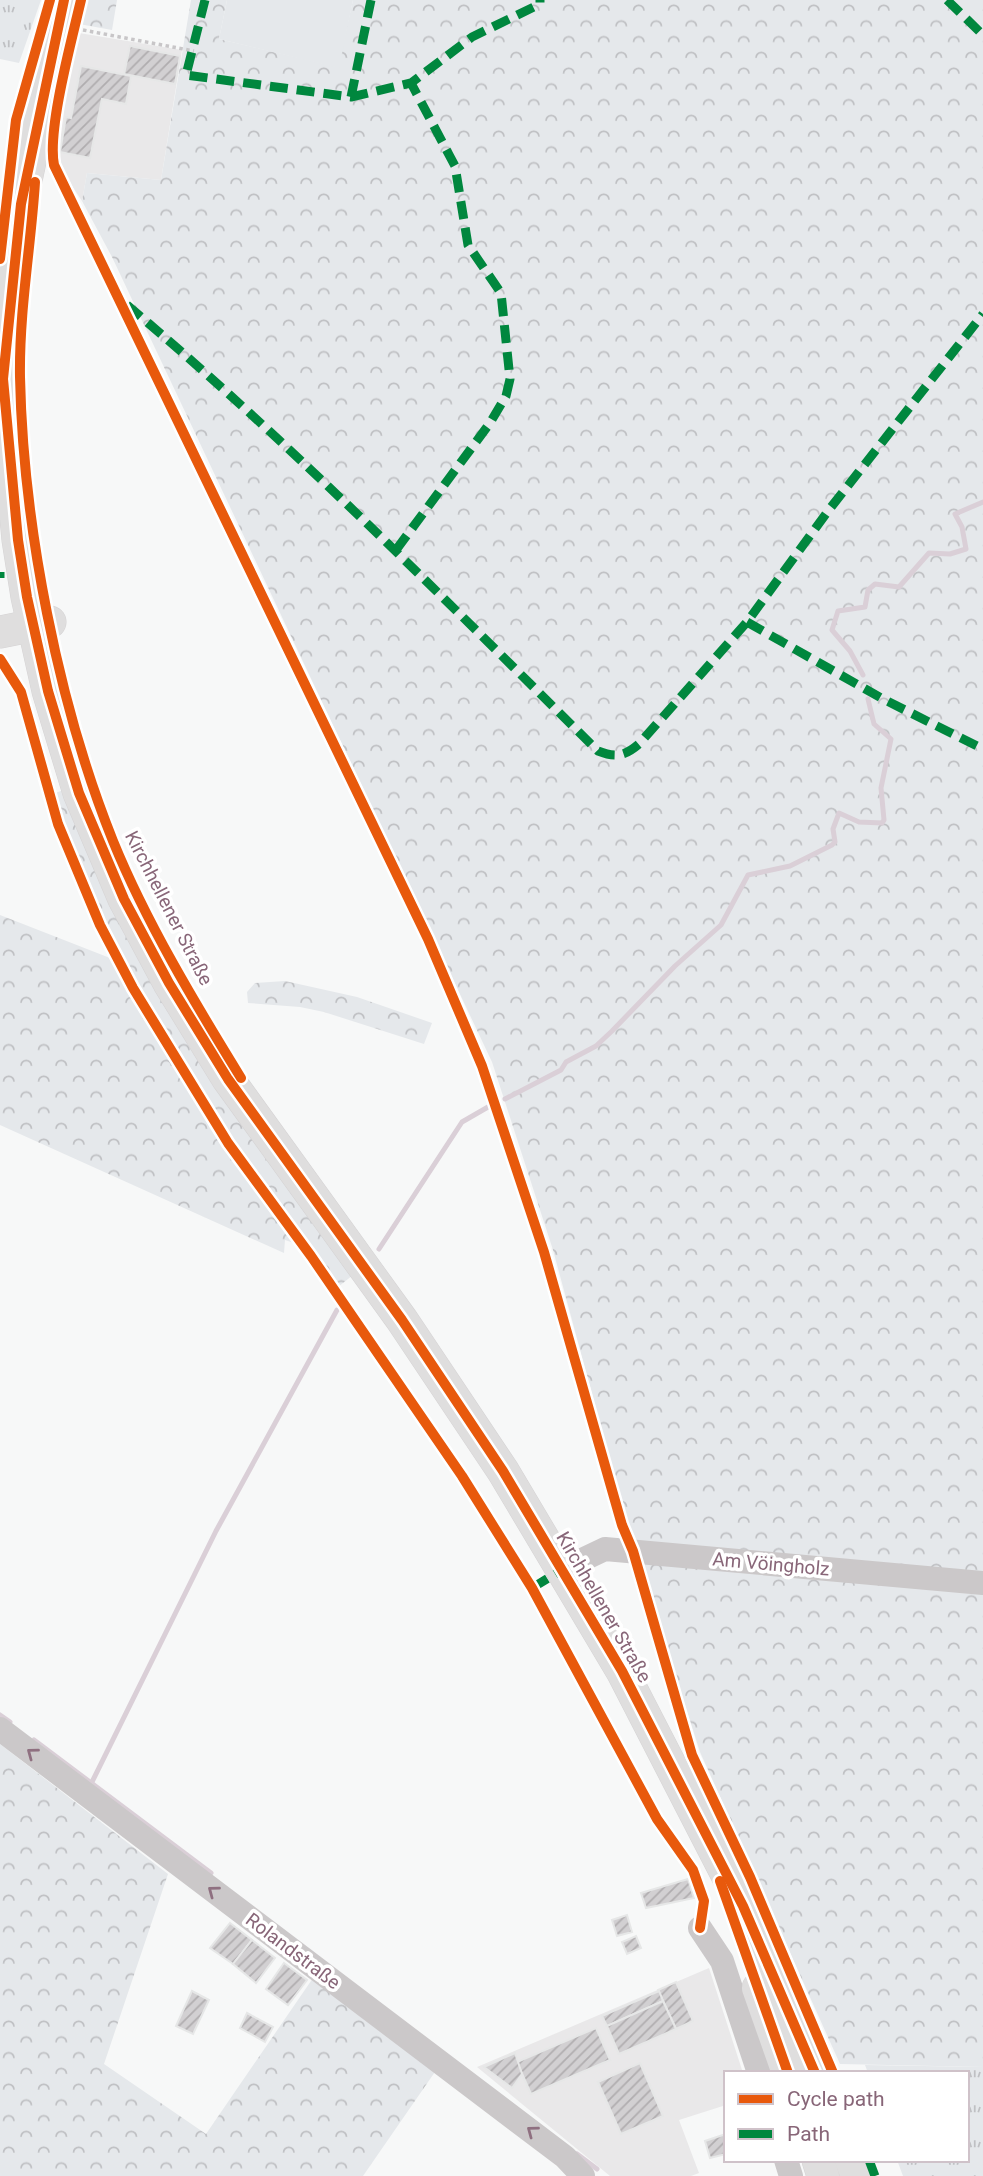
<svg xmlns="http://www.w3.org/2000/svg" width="983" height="2176" viewBox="0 0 983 2176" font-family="Roboto,sans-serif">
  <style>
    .built { fill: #e9e8e9 }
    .grass { fill: url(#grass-tufts) }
    .forest { fill: url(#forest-crowns) }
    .park { fill: #e5e8eb }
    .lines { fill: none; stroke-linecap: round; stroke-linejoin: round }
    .stream { stroke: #dacfd7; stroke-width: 5 }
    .building { fill: url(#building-hatch); stroke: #e6e7e7; stroke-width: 2 }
    .major-casing { stroke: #d5d3d4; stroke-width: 33 }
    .path { stroke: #c8c6c8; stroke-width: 3.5; stroke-dasharray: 3.5 3.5; stroke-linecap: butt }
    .minor { stroke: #cbc8c9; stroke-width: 24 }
    .major { stroke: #dfdede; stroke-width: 32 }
    .quiet { stroke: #00873e; stroke-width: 9; stroke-dasharray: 18 9; stroke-linecap: butt }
    .cycleway-casing { stroke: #fff; stroke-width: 15 }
    .cycleway { stroke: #e8590c; stroke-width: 10 }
    .oneway { stroke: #8f7080 }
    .labels { text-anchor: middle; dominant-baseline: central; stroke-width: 7; stroke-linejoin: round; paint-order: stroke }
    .street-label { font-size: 19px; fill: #886678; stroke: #fff }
  </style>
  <defs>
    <pattern id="grass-tufts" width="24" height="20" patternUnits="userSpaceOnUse" patternTransform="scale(1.75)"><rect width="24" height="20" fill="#e5e8eb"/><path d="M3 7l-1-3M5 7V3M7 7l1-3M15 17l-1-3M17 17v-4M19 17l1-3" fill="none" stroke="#bfc0c3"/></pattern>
    <pattern id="forest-crowns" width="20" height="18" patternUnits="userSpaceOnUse" patternTransform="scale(1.75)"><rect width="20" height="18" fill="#e5e8eb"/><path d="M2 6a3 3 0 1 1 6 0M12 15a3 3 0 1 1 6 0" fill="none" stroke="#bfc0c3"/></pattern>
    <pattern id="building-hatch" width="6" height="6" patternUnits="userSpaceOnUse" patternTransform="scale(1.75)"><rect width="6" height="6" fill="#d2d0d2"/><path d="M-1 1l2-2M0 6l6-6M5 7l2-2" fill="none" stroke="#b0adaf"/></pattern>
  </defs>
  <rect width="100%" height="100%" fill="#f7f8f8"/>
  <g class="built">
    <path d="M79,33L182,50L161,180L87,173L82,201L56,162L54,147Z"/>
    <path d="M709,1968L743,2073H726V2105L679,2120L699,2173L691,2176H610L477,2067Z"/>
  </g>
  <g class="grass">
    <path d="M0,0H41L19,63L0,59Z"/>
    <path d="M865,2065L983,2067V2176H903L897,2160H967V2073H868Z"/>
  </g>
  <g class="forest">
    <path d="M85,0H117L112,30L79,24Z"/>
    <path d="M191,0H227L219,39L338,67L353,0H983V2067L840,2064L700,1752L627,1523L553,1250L492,1062L112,257L82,201L87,173L161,180Z"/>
    <path d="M66,789L353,1275L338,1287L230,1135L139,985L98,910L53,794Z"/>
    <path d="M0,915L110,958L224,1145L294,1243L285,1240L284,1253L0,1125Z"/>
    <path d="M285,981L357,997L432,1023L424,1044L324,1012L300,1007L248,1003L247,992L255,983Z"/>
    <path d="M0,1744L168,1874L104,2064L206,2134L313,1978L437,2069L363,2176H0Z"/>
  </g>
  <path class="park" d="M227,0H353L339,68L219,39Z"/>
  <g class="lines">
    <g class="stream">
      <path d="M863,675L850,651L832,630L838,611L865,607L868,590L875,584L899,587L929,553L950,554L966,549L962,527L955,514L983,502"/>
      <path d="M505,1099L561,1070L566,1062L596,1046L612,1031L675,966L721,925L748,875L790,866L832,845L835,842L833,829L839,813L859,822L882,823L884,820L881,788L891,739L874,724L868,699"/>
      <path d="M379,1249L462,1122L488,1107"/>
      <path d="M0,1715L10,1722"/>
      <path d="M34,1740L211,1873"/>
      <path d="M92,1782L216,1531L337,1310"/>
      <path d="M577,2154L597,2169"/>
    </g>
  </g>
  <g class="building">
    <path d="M130,46L180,56L175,84L124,74Z"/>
    <path d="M81,66L131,76L126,104L102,99L90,158L60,152L66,117L71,118Z"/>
    <path d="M688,1879L694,1898L646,1908L641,1893Z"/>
    <path d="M627,1915L632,1932L617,1936L612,1920Z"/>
    <path d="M230,1923L252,1940L233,1964L210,1948Z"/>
    <path d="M636,1936L641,1948L627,1954L622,1942Z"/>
    <path d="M252,1940L275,1958L256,1983L233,1964Z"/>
    <path d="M284,1963L307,1980L288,2005L266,1989Z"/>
    <path d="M676,1982L693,2021L676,2029L658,1990Z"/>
    <path d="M192,1991L209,2000L193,2034L176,2026Z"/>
    <path d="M659,1991L663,2001L607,2026L602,2016Z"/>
    <path d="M663,2001L676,2029L619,2054L607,2026Z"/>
    <path d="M247,2013L273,2027L265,2042L240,2028Z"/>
    <path d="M596,2028L610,2060L531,2094L517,2062Z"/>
    <path d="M515,2053L522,2074L512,2088L484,2067Z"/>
    <path d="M640,2063L663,2116L621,2134L598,2082Z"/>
    <path d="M726,2134V2154L710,2158L705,2141Z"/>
  </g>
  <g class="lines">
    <g class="major-casing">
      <g id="major">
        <path d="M64,0L21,204L3,379L18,540L27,597L48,691L79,793L124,899L169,983L228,1079L402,1320L503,1471L622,1671L743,1906L815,2073"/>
        <path d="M0,632L50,622"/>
        <path d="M758,1988L788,2073"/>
        <path d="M818,2160L823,2176"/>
        <path d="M851,2160L857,2176"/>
      </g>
    </g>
    <path class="path" d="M83,30L194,51"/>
    <g class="minor">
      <path d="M563,1569L605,1549L983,1583"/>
      <path d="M0,1729L565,2157L583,2176"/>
      <path d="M700,1928L722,1961L759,2073"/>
      <path d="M786,2160L791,2176"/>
    </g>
    <use href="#major" class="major"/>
    <g class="quiet">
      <path d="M205,0L186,75L351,97L411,83L472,37L540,4V0"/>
      <path d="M947,0L983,35"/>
      <path d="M351,97L371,0"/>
      <path d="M127,305C293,445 444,599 598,751C616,758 625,756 639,744L747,622L828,511L983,314"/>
      <path d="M396,550L490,423L506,396L510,379L501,293L468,245L455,166L411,83"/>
      <path d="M0,572V578"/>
      <path d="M747,622L883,699L983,749"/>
      <path d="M532,1588L563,1569"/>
      <path d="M869,2160L875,2176"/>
    </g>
    <g class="cycleway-casing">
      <g id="cycleway">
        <path d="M64,0L21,204L3,379L18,540L27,597L48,691L79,793L124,899L169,983L228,1079L402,1320L503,1471L622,1671L743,1906L815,2073"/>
        <path d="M81,0C72,39 47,130 54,165L428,939L482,1066L544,1252L622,1525L633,1551L692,1755L750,1877L833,2073"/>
        <path d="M35,182C31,246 19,311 20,377C23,525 58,704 113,841C146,922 196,1005 241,1078"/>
        <path d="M0,259L16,120L50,0"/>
        <path d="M0,659L21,692L58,824L100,925L133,988L228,1143L311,1256L462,1476L532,1588L657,1819L693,1870L704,1901L700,1928"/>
        <path d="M720,1881L788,2073"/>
      </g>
    </g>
    <use href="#cycleway" class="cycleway"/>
  </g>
  <defs><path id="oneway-chevron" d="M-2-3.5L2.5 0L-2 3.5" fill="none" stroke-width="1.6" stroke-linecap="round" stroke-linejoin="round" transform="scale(1.75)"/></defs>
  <g class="oneway">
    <use href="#oneway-chevron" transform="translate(32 1753) rotate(-143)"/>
    <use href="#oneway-chevron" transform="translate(213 1891) rotate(-143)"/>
    <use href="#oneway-chevron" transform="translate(532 2131) rotate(-143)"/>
  </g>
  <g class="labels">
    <g class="street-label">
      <text transform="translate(169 908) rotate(63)">Kirchhellener Straße</text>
      <text transform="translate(771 1564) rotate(5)">Am Vöingholz</text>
      <text transform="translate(604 1607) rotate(60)">Kirchhellener Straße</text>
      <text transform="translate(293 1951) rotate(37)">Rolandstraße</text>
    </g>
  </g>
  <rect x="724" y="2071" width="245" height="91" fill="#ffffff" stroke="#cfc2c9" stroke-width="2"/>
  <rect x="738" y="2094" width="35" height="10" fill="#e8590c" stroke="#cfc2c9" stroke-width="2"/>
  <text x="787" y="2106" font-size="21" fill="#886678">Cycle path</text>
  <rect x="738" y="2129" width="35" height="10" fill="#00873e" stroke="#cfc2c9" stroke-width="2"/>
  <text x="787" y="2141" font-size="21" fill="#886678">Path</text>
</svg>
